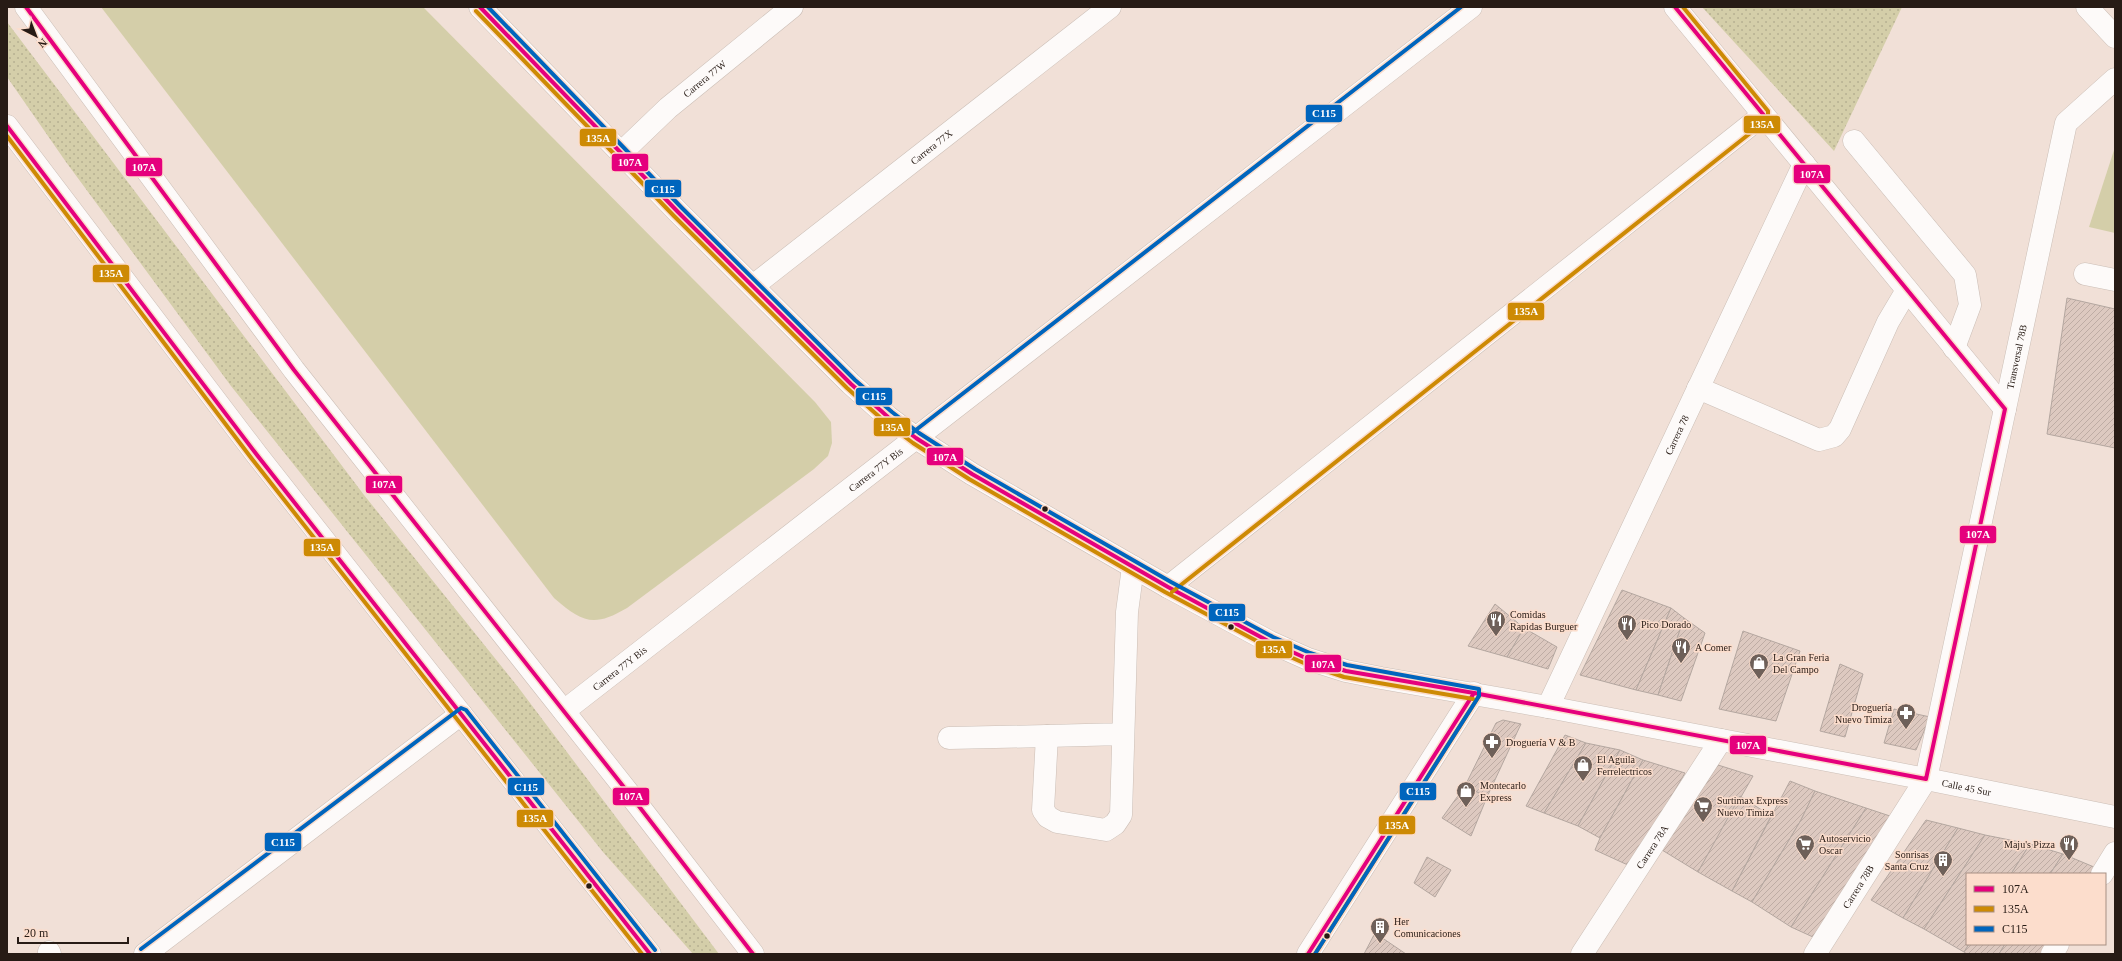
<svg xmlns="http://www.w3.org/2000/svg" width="2122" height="961" viewBox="0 0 2122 961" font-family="Georgia,serif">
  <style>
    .grass { fill: url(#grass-dots) }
    .green { fill: #d4cea9 }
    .building { fill: url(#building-hatch); stroke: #b4a7a0 }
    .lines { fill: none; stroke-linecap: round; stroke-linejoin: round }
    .minor-casing { stroke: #cbbeb6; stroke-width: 23 }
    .major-casing { stroke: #cbbeb6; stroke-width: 23 }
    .minor { stroke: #fdfaf9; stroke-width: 22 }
    .major { stroke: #fdfaf9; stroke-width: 22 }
    .bus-1-casing { stroke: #fcddcc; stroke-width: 7 }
    .bus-2-casing { stroke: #fcddcc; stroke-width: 7 }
    .bus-3-casing { stroke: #fcddcc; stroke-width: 7 }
    .bus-1 { stroke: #e5007d; stroke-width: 4 }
    .bus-2 { stroke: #cd8a04; stroke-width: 4 }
    .bus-3 { stroke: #0065bd; stroke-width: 4 }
    .bus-dot { fill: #271b15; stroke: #fcddcc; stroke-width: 1.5 }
    .labels { text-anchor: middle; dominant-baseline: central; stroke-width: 3; stroke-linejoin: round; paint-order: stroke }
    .street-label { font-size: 10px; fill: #271b15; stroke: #fcddcc }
    .poi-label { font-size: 10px; fill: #271b15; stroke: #fcddcc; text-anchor: start }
    .line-badge { stroke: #fcddcc; stroke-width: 1.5 }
    .badge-label { font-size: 11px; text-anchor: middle; font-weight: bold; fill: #fff }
  </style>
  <defs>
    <pattern id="grass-dots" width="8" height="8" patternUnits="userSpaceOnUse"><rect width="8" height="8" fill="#d4cea9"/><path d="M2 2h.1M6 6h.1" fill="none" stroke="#b6b091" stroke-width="1.8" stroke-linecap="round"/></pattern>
    <pattern id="building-hatch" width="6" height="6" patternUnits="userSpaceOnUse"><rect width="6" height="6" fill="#ddc9c0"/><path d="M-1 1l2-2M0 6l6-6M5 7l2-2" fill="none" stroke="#beaca4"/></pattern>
  </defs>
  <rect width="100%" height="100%" fill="#f1e0d7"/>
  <g class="grass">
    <path d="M1702,7H1902L1834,151Z"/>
    <path d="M7,22L364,495L518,687L719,954H693L603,852L231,386L66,162L7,77Z"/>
  </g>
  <g class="green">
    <path d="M101,7H423L815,402L831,422L832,443L828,456L814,469L627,608C593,628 582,622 554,598Z"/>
    <path d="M2115,147V233L2089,227Z"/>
  </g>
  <g class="building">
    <path d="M2067,298L2115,309V448L2047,434Z"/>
    <path d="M1622,590L1671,608L1636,690L1580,675Z"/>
    <path d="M1495,604L1524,628L1507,657L1468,646Z"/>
    <path d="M1671,608L1684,618L1658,695L1636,690Z"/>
    <path d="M1684,618L1705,633L1681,701L1658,695Z"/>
    <path d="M1524,628L1557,647L1548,669L1507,657Z"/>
    <path d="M1743,631L1800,651L1776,721L1719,709Z"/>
    <path d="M1840,664L1863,674L1845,737L1820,731Z"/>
    <path d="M1894,709L1930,717L1916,750L1884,743Z"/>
    <path d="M1503,720L1521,724L1487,797L1465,786L1492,731L1496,723Z"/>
    <path d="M1565,735L1586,743L1544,813L1526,806Z"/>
    <path d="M1586,743L1620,750L1578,826L1544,813Z"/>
    <path d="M1620,750L1643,760L1600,838L1578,826Z"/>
    <path d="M1643,760L1685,773L1630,866L1595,850L1600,838Z"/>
    <path d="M1718,765L1753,776L1698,872L1662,850Z"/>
    <path d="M1790,781L1815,791L1801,820L1752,902L1732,891Z"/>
    <path d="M1465,786L1487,797L1471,836L1442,818Z"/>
    <path d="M1815,791L1866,808L1791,927L1752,902L1801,820Z"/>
    <path d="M1740,796L1771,816L1732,891L1698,872Z"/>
    <path d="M1866,808L1890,816L1881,836L1813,937L1791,927Z"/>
    <path d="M1926,820L1958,828L1903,918L1871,900Z"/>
    <path d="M1958,828L1985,835L1924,929L1903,918Z"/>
    <path d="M1985,835L2030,844L2011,874H1967V944H1969L1964,952L1924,929Z"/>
    <path d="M2030,844L2063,854L2050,874H2011Z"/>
    <path d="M2063,854L2094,867L2090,874H2050Z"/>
    <path d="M1427,857L1451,870L1435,897L1414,883Z"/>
    <path d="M1375,933L1406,954H1364Z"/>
    <path d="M1969,944H2005L1999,954H1967L1964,952Z"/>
    <path d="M2005,944H2047L2041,954H1999Z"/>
  </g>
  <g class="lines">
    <g class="minor-casing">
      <g id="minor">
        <path id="s1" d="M480,7L678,212L851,384L888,417L916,438L972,474L1168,587L1270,642L1308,659L1346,671L1381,678L1548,707L1926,779L2115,817"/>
        <path d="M1675,7L2005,409"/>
        <path d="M2087,7L2115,37"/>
        <path d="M1854,141L1965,275L1970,305L1954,348"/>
        <path id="s2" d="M621,153L668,108L792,7"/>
        <path d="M2085,274L2115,280"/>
        <path id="s3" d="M753,286L1110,7"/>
        <path d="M1698,388L1819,440L1834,436L1840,429L1888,322L1907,290"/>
        <path d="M1168,587L1763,115"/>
        <path id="s4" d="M1548,707L1804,164"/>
        <path id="s5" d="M564,711L1471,7"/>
        <path d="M1123,734L1047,736L1043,810L1048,817L1057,822L1106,830L1115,824L1121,815L1127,612L1133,567"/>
        <path d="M949,738L1047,736"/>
        <path d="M2102,874L2115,853"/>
        <path d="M49,952L50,954"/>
        <path d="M145,954L461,714"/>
        <path d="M1308,954L1474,693"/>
        <path id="s6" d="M1582,954L1721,740"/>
        <path id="s7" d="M1815,954L1926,779L2066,123L2115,79"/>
        <path d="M2052,954L2058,944"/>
      </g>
    </g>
    <g class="major-casing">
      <g id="major">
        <path d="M26,7L294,370L638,805L753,954"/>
        <path d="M7,126L257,455L650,954"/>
      </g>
    </g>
    <use href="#minor" class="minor"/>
    <use href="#major" class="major"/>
    <g class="bus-1-casing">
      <g id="bus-1">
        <path d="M26,7L294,370L638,805L753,954"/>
        <path d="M480,7L678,212L851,384L888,417L916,438L972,474L1168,587L1270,642L1308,659L1346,671L1474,693L1926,779L2005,409L1675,7"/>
        <path d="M7,126L257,455L650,954"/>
        <path d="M1308,954L1474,693"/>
      </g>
    </g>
    <g class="bus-2-casing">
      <g id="bus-2">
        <path d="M476,11L674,216L847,388L884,421L913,443L969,479L1165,592L1268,647L1306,664L1344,677L1473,699"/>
        <path d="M7,136L252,459L642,954"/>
        <path d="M1172,592L1768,119V111L1683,7"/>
        <path d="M1315,954L1479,696"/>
      </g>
    </g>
    <g class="bus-3-casing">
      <g id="bus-3">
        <path d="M488,7L682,208L855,380L892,412L919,433L975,469L1171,582L1273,637L1310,653L1347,665L1479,689V696L1315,954"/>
        <path d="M912,433L1461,7"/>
        <path d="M141,949L461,708L466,710L655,950"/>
      </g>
    </g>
    <use href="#bus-1" class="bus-1"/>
    <use href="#bus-2" class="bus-2"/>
    <use href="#bus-3" class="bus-3"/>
  </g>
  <defs>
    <g id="restaurant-pin" transform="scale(1)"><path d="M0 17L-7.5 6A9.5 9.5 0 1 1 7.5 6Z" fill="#6e6059" stroke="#fcddcc"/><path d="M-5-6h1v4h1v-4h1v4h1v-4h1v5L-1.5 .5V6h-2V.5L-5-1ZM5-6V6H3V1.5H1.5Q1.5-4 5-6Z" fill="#fff"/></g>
    <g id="shop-pin" transform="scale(1)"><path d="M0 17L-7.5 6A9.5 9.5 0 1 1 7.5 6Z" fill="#6e6059" stroke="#fcddcc"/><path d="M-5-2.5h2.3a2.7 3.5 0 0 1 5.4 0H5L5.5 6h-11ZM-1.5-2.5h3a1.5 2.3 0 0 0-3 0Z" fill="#fff"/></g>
    <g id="pharmacy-pin" transform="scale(1)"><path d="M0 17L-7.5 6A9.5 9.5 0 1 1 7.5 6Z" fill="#6e6059" stroke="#fcddcc"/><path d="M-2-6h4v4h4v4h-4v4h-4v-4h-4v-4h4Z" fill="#fff"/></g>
    <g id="supermarket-pin" transform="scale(1)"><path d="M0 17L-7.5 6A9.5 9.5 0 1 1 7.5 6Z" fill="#6e6059" stroke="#fcddcc"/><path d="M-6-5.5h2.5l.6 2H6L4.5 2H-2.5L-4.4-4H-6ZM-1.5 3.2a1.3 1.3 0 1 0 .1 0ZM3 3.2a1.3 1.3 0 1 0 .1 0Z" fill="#fff"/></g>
    <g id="building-pin" transform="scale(1)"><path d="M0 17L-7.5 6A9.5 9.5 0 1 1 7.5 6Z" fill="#6e6059" stroke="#fcddcc"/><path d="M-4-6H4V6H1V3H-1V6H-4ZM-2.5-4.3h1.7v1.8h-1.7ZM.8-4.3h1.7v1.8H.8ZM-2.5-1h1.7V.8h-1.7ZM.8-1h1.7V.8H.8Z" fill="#fff"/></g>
  </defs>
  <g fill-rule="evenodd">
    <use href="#restaurant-pin" x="1496" y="620"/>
    <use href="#restaurant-pin" x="1627" y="624"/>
    <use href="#restaurant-pin" x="1681" y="647"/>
    <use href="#shop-pin" x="1759" y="663"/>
    <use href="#pharmacy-pin" x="1906" y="713"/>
    <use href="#pharmacy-pin" x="1492" y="742"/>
    <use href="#shop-pin" x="1583" y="765"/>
    <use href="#shop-pin" x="1466" y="791"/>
    <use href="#supermarket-pin" x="1703" y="806"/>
    <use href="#supermarket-pin" x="1805" y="844"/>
    <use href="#restaurant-pin" x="2069" y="844"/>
    <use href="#building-pin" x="1943" y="860"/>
    <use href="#building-pin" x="1380" y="927"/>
  </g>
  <g class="bus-dot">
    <circle cx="1045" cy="509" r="3.5"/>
    <circle cx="1231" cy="627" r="3.5"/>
    <circle cx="589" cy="886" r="3.5"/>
    <circle cx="1327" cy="936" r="3.5"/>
  </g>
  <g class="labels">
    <g class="street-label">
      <text stroke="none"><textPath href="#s2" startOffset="112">Carrera 77W</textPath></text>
      <text stroke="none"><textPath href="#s3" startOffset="226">Carrera 77X</textPath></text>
      <text stroke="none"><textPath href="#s7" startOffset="639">Transversal 78B</textPath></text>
      <text stroke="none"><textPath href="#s4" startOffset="301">Carrera 78</textPath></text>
      <text stroke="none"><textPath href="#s5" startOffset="394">Carrera 77Y Bis</textPath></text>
      <text stroke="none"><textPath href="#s5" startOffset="70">Carrera 77Y Bis</textPath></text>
      <text stroke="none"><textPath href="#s1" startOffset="1735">Calle 45 Sur</textPath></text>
      <text stroke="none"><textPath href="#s6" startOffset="128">Carrera 78A</textPath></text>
      <text stroke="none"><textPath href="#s7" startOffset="80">Carrera 78B</textPath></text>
    </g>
    <g class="poi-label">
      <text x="1510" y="614">Comidas<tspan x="1510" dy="12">Rapidas Burguer</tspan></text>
      <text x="1641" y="624">Pico Dorado</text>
      <text x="1695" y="647">A Comer</text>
      <text x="1773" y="657">La Gran Feria<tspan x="1773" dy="12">Del Campo</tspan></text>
      <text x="1892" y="707" text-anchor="end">Droguería<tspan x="1892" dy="12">Nuevo Timiza</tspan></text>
      <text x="1506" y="742">Droguería V &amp; B</text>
      <text x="1597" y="759">El Aguila<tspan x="1597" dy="12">Ferrelectricos</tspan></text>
      <text x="1480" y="785">Montecarlo<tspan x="1480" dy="12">Express</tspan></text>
      <text x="1717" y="800">Surtimax Express<tspan x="1717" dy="12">Nuevo Timiza</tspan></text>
      <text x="1819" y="838">Autoservicio<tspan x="1819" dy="12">Oscar</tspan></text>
      <text x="2055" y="844" text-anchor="end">Maju's Pizza</text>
      <text x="1929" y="854" text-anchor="end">Sonrisas<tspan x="1929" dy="12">Santa Cruz</tspan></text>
      <text x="1394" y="921">Her<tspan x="1394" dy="12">Comunicaciones</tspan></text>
    </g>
  </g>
  <g class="line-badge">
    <rect x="1305" y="104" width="38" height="19" rx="4" fill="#0065bd"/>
    <rect x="1743" y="115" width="38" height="19" rx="4" fill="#cd8a04"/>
    <rect x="579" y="128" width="38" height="19" rx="4" fill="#cd8a04"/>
    <rect x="611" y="153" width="38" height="19" rx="4" fill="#e5007d"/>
    <rect x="125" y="157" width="38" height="20" rx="4" fill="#e5007d"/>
    <rect x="1793" y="164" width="38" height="20" rx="4" fill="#e5007d"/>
    <rect x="644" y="179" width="38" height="19" rx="4" fill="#0065bd"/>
    <rect x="92" y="264" width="38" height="19" rx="4" fill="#cd8a04"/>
    <rect x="1507" y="302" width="38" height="19" rx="4" fill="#cd8a04"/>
    <rect x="855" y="387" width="38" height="19" rx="4" fill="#0065bd"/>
    <rect x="873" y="417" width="38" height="20" rx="4" fill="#cd8a04"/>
    <rect x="926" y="447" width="38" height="19" rx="4" fill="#e5007d"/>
    <rect x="365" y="475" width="38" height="19" rx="4" fill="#e5007d"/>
    <rect x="1959" y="525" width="38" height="19" rx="4" fill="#e5007d"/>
    <rect x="303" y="538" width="38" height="19" rx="4" fill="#cd8a04"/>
    <rect x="1208" y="603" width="38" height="19" rx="4" fill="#0065bd"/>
    <rect x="1255" y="640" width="38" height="19" rx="4" fill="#cd8a04"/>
    <rect x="1304" y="654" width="38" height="19" rx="4" fill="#e5007d"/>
    <rect x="1729" y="735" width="38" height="20" rx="4" fill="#e5007d"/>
    <rect x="507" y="777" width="38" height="19" rx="4" fill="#0065bd"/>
    <rect x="1399" y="782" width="38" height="19" rx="4" fill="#0065bd"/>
    <rect x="612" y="787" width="38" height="19" rx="4" fill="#e5007d"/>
    <rect x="516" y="809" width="38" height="19" rx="4" fill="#cd8a04"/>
    <rect x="1378" y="815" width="38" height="20" rx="4" fill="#cd8a04"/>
    <rect x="264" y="832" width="38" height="20" rx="4" fill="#0065bd"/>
  </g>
  <g class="badge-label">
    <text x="1324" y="117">C115</text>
    <text x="1762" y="128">135A</text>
    <text x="598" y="142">135A</text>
    <text x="630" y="166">107A</text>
    <text x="144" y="171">107A</text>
    <text x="1812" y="178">107A</text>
    <text x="663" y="193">C115</text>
    <text x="111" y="277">135A</text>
    <text x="1526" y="315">135A</text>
    <text x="874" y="400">C115</text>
    <text x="892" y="431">135A</text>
    <text x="945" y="461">107A</text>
    <text x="384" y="488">107A</text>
    <text x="1978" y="538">107A</text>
    <text x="322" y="551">135A</text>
    <text x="1227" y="616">C115</text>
    <text x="1274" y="653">135A</text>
    <text x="1323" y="668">107A</text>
    <text x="1748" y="749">107A</text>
    <text x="526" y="791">C115</text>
    <text x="1418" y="795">C115</text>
    <text x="631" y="800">107A</text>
    <text x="535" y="822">135A</text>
    <text x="1397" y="829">135A</text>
    <text x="283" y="846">C115</text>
  </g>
  <rect width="2122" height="961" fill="none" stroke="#271b15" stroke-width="16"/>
  <rect x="1966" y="873" width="140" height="72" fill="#fcddcc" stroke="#a78f83"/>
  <rect x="1974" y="886" width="20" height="6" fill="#e5007d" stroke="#a78f83"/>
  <text x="2002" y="893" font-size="12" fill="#271b15">107A</text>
  <rect x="1974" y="906" width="20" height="6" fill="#cd8a04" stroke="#a78f83"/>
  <text x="2002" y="913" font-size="12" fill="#271b15">135A</text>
  <rect x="1974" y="926" width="20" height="6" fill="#0065bd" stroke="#a78f83"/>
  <text x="2002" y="933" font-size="12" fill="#271b15">C115</text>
  <g transform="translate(36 36) rotate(138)" stroke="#fcddcc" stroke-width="3" paint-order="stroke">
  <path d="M0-3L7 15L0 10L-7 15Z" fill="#271b15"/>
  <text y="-6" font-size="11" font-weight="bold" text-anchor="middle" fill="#271b15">N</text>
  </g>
  <path d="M18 937v6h110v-6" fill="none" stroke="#271b15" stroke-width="2"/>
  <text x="24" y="937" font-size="12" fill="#271b15" stroke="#fcddcc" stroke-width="3" paint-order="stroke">20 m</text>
</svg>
